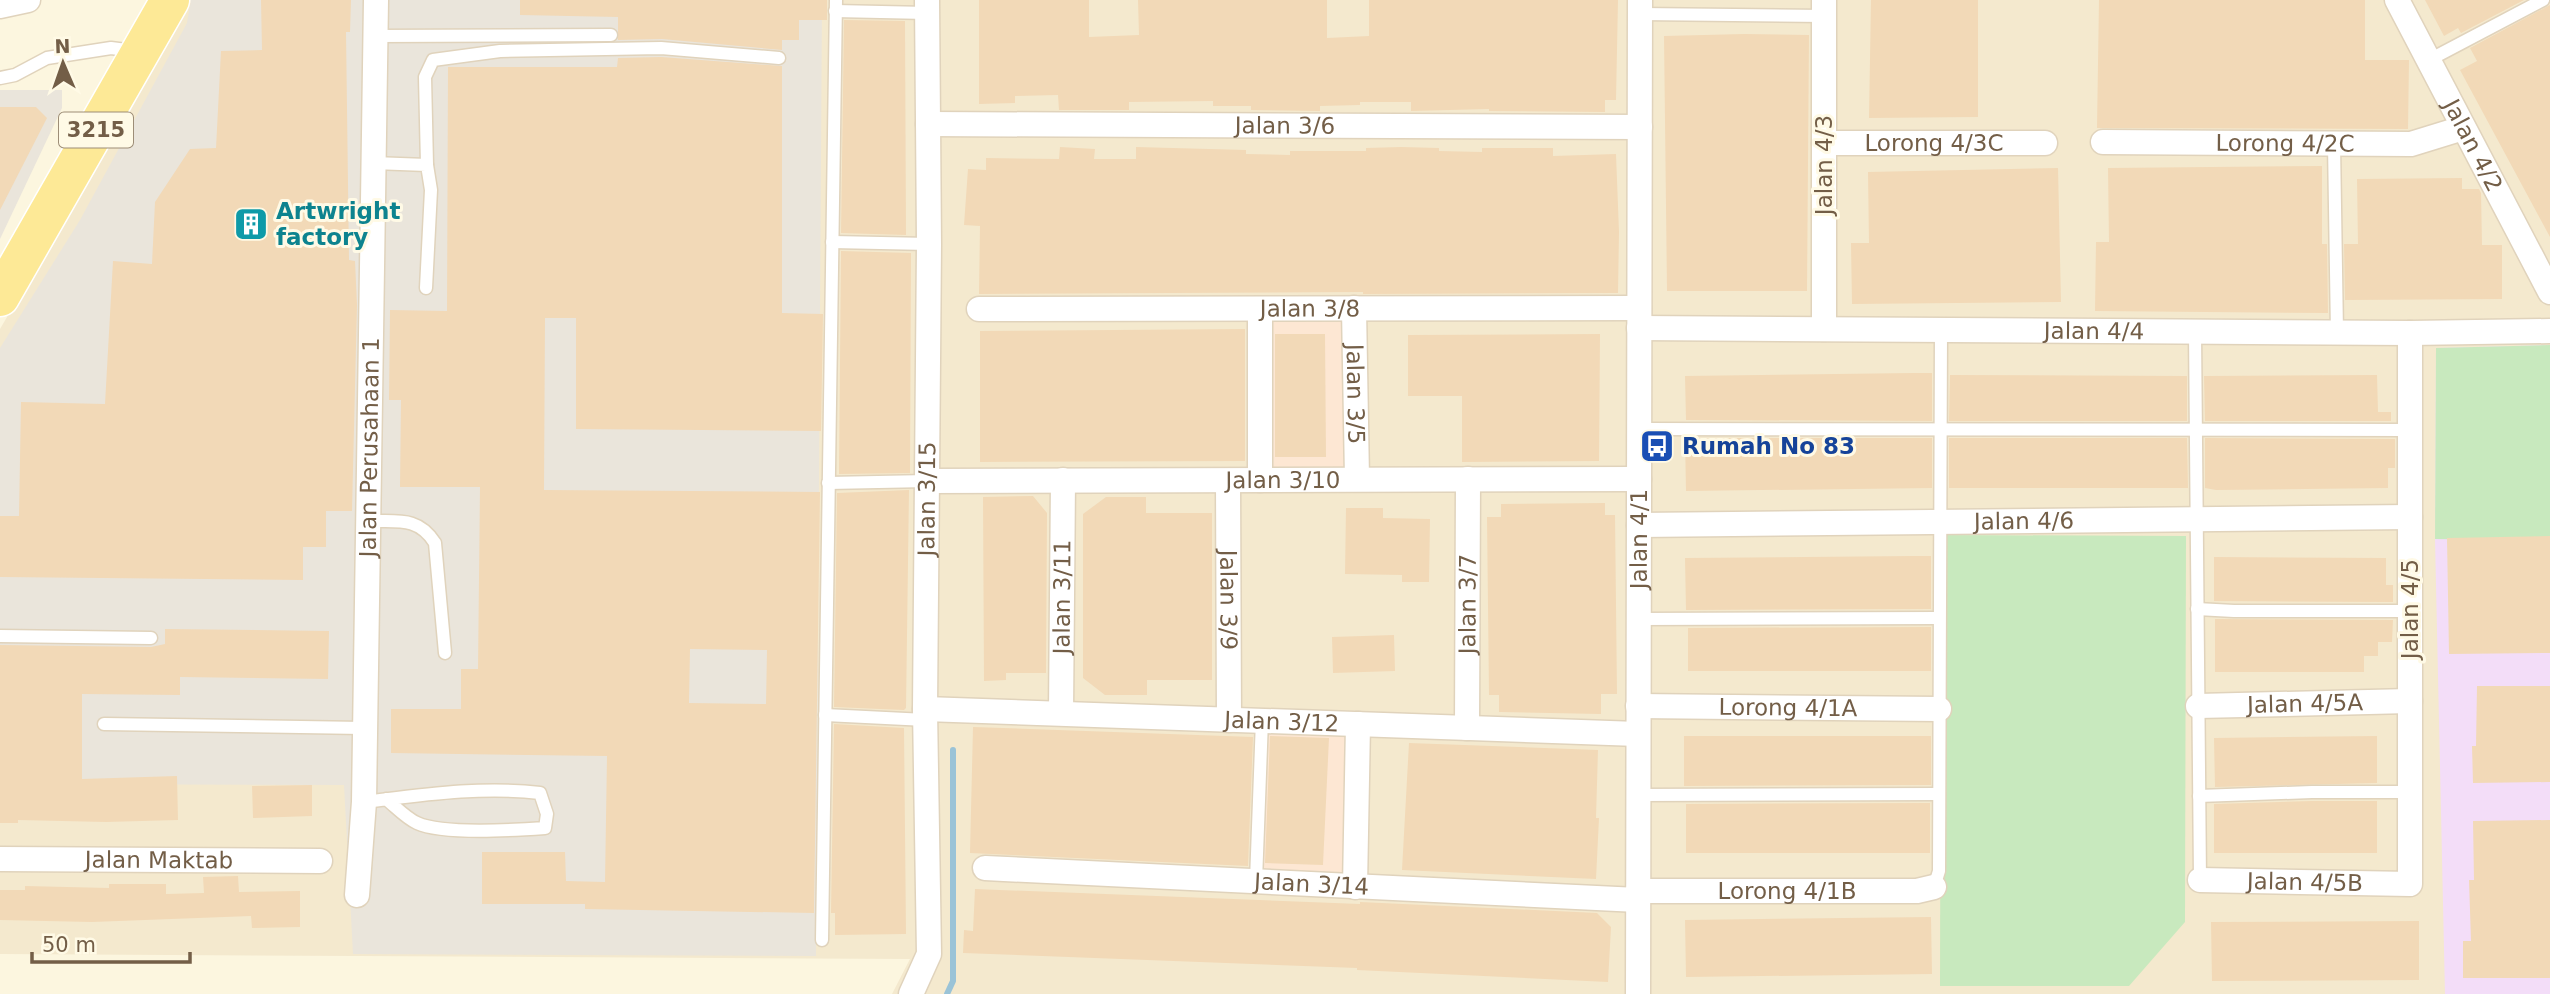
<svg xmlns="http://www.w3.org/2000/svg" width="2550" height="994" viewBox="0 0 2550 994" font-family="'DejaVu Sans',sans-serif">
  <style>
    .residential { fill: #f4e9ce }
    .commercial { fill: #fde7d3 }
    .industrial { fill: #eae5db }
    .education { fill: #f3ddf8 }
    .green { fill: #c8e9be }
    .lines { fill: none; stroke-linecap: round; stroke-linejoin: round }
    .stream { stroke: #9ac3d7; stroke-width: 6 }
    .building { fill: #f2d9b7; fill-rule: evenodd }
    .lane-casing { stroke: #e0d3bc; stroke-width: 15 }
    .street-casing { stroke: #e0d3bc; stroke-width: 27 }
    .primary-casing { stroke: #fff; stroke-width: 41 }
    .lane { stroke: #fff; stroke-width: 12 }
    .street { stroke: #fff; stroke-width: 24 }
    .primary { stroke: #fde996; stroke-width: 38 }
    .labels { text-anchor: middle; dominant-baseline: central; stroke-width: 6; stroke-linejoin: round; paint-order: stroke }
    .shield { fill: #fffae6; stroke: #9d8d77; stroke-width: 2 }
    .shield-label { font-size: 21px; font-weight: bold; fill: #735e47 }
    .street-label { font-size: 23px; fill: #735e47; stroke: #fffae6 }
    .culture-label { font-size: 23px; font-weight: bold; fill: #0d838f; stroke: #fffae6; text-anchor: start }
    .transit-label { font-size: 23px; font-weight: bold; fill: #164399; stroke: #fffae6; text-anchor: start }
  </style>
  <rect width="100%" height="100%" fill="#fcf6df"/>
  <path class="residential" d="M184,0H2550V994H892L910,959L0,954V329L180,22Z"/>
  <g class="commercial">
    <path d="M1345,315L1349,471L1267,472L1268,316Z"/>
    <path d="M1266,728L1351,732L1348,878L1261,874Z"/>
  </g>
  <g class="industrial">
    <path d="M191,0H822L816,956L353,954L344,785L0,784V348L80,220L187,23Z"/>
    <path d="M0,90H62V108L0,239Z"/>
  </g>
  <path class="education" d="M2550,345V994H2445L2435,539L2436,348Z"/>
  <g class="green">
    <path d="M2550,345V541L2435,539L2436,348Z"/>
    <path d="M1941,535L2186,536L2185,922L2129,986H1940Z"/>
  </g>
  <g class="lines">
    <path class="stream" d="M947,994L953,981V750"/>
  </g>
  <g class="building">
    <path d="M261,0H351L350,32H346L349,260L355,261L357,305L352,511H326V547H303V580L0,577V516H19L21,402L105,404L113,261L152,264L155,202L190,149L216,148L221,51L262,50Z"/>
    <path d="M520,0H827V20H799V40H782V50L662,39L618,40V17L520,15Z"/>
    <path d="M979,0H1089V37L1139,35L1138,0H1327V38L1369,36V0H1618L1616,100H1605V112L1489,111V109L1411,111V102H1360V105L1320,106V111L1251,110V106H1213V101L1129,102V110H1059L1058,95L1015,96V103L979,104Z"/>
    <path d="M1871,0H1978V117L1869,118Z"/>
    <path d="M2099,0H2365V60H2409L2408,129L2097,128Z"/>
    <path d="M2425,0H2524L2461,33L2458,28L2444,36Z"/>
    <path d="M2550,5V237L2460,70L2477,61L2470,48Z"/>
    <path d="M844,20L905,21L906,235L841,233Z"/>
    <path d="M1744,34L1809,35L1807,291H1667L1664,36Z"/>
    <path d="M661,57L782,66V313L823,314L821,431L576,429V318H545L544,490L820,492L814,913L585,909V904H482V852H565L566,881L605,882L607,756L391,753V709H461V669H478L480,487H400L401,400H389L390,310L447,311L448,67H617L618,58ZM690,649L767,650L766,704L689,703Z"/>
    <path d="M0,107H36L47,118L0,210Z"/>
    <path d="M1060,147L1095,149L1094,159H1136V147L1246,150V154L1290,155V151H1366V148L1401,147L1439,148V151L1482,152V148H1553V156L1616,154L1619,232L1618,293L1363,294V292L979,294L980,226L964,225L968,169L986,170V158L1059,159Z"/>
    <path d="M2322,166V244H2327L2328,313L2095,311L2096,242H2109L2108,168Z"/>
    <path d="M2058,168L2061,302L1852,304L1851,243H1869L1868,172Z"/>
    <path d="M2462,178V189H2479L2481,193L2482,245H2502V299L2345,300L2344,244H2358L2357,179Z"/>
    <path d="M841,251L911,253L910,473L839,474Z"/>
    <path d="M1245,329V461L980,462V331Z"/>
    <path d="M1275,334H1325L1326,457H1275Z"/>
    <path d="M1600,334L1599,461L1462,462V396H1408V335Z"/>
    <path d="M1913,373H1932V421L1686,420L1685,376Z"/>
    <path d="M1950,375L2187,376V421H1949Z"/>
    <path d="M2377,375L2378,412H2391V421H2205L2204,376Z"/>
    <path d="M1685,438H1932V488L1686,491Z"/>
    <path d="M1949,438H2187L2188,488H1949Z"/>
    <path d="M2205,438L2395,439V468H2388V488L2216,490L2205,488Z"/>
    <path d="M909,490L906,708L904,710L834,707L837,493Z"/>
    <path d="M1033,496L1047,513L1046,673H1006V680L984,681L983,497Z"/>
    <path d="M1106,497H1146V513H1212V680H1147V695H1105L1083,678V514Z"/>
    <path d="M1605,503V515H1615L1617,694H1601V714L1499,712V695H1489L1487,517H1501V504Z"/>
    <path d="M1346,508H1383V518L1430,519L1429,582H1402V575L1345,574Z"/>
    <path d="M2550,536V653L2449,654L2447,538Z"/>
    <path d="M1913,556H1931V609L1686,610L1685,558Z"/>
    <path d="M2214,557L2386,558V585H2393V602L2214,601Z"/>
    <path d="M2215,619L2393,620L2392,642H2378V656H2364V672H2215Z"/>
    <path d="M1931,627V671H1688V628Z"/>
    <path d="M165,629L329,631L328,679L180,677V695L82,694V779L177,776L178,820L106,822L18,820V823H0V645L151,647L165,644Z"/>
    <path d="M1394,635L1395,671L1333,673L1332,637Z"/>
    <path d="M2477,686H2550V782L2473,783L2472,746H2476Z"/>
    <path d="M834,724L904,728L906,934L835,935V913H831Z"/>
    <path d="M973,727L1253,737L1248,866L970,853Z"/>
    <path d="M1270,736L1329,738L1323,865L1265,863Z"/>
    <path d="M1684,736H1931V785L1684,786Z"/>
    <path d="M2377,736V783L2215,787L2214,738Z"/>
    <path d="M1409,743L1598,750L1596,818H1599L1596,879L1402,870Z"/>
    <path d="M312,785V816L253,818L252,786Z"/>
    <path d="M2312,801H2377V853H2214V804Z"/>
    <path d="M1930,803V853H1686V804Z"/>
    <path d="M2550,820V978H2463V941H2471L2469,880H2474L2473,821Z"/>
    <path d="M238,876L239,892L300,891V927L252,928L251,916L92,922L0,920V890H25V886L109,888V884H166V894L204,893L203,877Z"/>
    <path d="M975,889L1360,904V902L1597,913L1611,927L1608,982L1357,970V968L963,953L964,930L973,931Z"/>
    <path d="M1931,917L1932,974L1686,977L1685,920Z"/>
    <path d="M2419,921V980L2212,981L2211,922Z"/>
  </g>
  <g class="lines">
    <g class="lane-casing">
      <g id="lane">
        <path d="M835,11L927,13"/>
        <path d="M1640,14L1824,16"/>
        <path d="M376,36L611,35"/>
        <path d="M2429,60L2543,0"/>
        <path d="M0,78L15,75L47,58L111,48L134,51"/>
        <path d="M2334,144L2337,333"/>
        <path d="M373,163L427,165L431,190L426,288"/>
        <path d="M427,165L425,77L433,60L500,51L661,48L779,58"/>
        <path d="M832,242L929,244"/>
        <path d="M2195,332L2200,880"/>
        <path d="M1639,429L2410,430"/>
        <path d="M828,483L928,481"/>
        <path d="M368,521C397,522 418,516 435,543L445,653"/>
        <path d="M2197,609L2234,611H2410"/>
        <path d="M1639,619L1939,618"/>
        <path d="M0,636L151,638"/>
        <path d="M825,715L926,720"/>
        <path d="M104,724L363,728"/>
        <path d="M1638,795L1939,794"/>
        <path d="M2199,796L2312,792H2410"/>
        <path d="M364,802C422,795 481,786 540,793L547,814L545,828C516,830 443,835 417,823C406,818 396,807 386,799"/>
        <path d="M1256,881L1262,720"/>
        <path d="M1934,887L1939,871L1941,330"/>
        <path d="M822,940L836,0"/>
      </g>
    </g>
    <g class="street-casing">
      <g id="street">
        <path d="M1824,0V329"/>
        <path id="s1" d="M2397,0L2550,292"/>
        <path d="M0,6L28,0"/>
        <path id="s2" d="M928,124L1640,127"/>
        <path id="s3" d="M2103,142L2411,144L2463,128"/>
        <path id="s4" d="M1824,143H2045"/>
        <path id="s5" d="M1354,308L1357,479"/>
        <path id="s6" d="M979,309L1639,308"/>
        <path id="s7" d="M1639,328L2410,333L2550,331"/>
        <path d="M1260,480V309"/>
        <path id="s8" d="M928,481L1639,479"/>
        <path id="s9" d="M1228,481L1229,720"/>
        <path id="s10" d="M1639,525L2410,517"/>
        <path id="s11" d="M1638,706L1939,709"/>
        <path id="s12" d="M2198,706L2410,701"/>
        <path id="s13" d="M925,709L1638,734"/>
        <path id="s14" d="M1061,713L1063,480"/>
        <path id="s15" d="M1467,728L1468,479"/>
        <path id="s16" d="M0,859L320,861"/>
        <path id="s17" d="M985,868L1638,900"/>
        <path id="s18" d="M2200,880L2410,884V333"/>
        <path d="M1355,887L1358,724"/>
        <path id="s19" d="M1638,891H1917L1934,887"/>
        <path id="s20" d="M357,895L364,802L376,0"/>
        <path id="s21" d="M911,994L929,954L925,709L929,244L927,0"/>
        <path id="s22" d="M1638,994L1640,0"/>
      </g>
    </g>
    <g class="primary-casing">
      <path id="primary" d="M0,297L170,0"/>
    </g>
    <use href="#lane" class="lane"/>
    <use href="#street" class="street"/>
    <use href="#primary" class="primary"/>
  </g>
  <defs>
    <g id="building-square" transform="scale(1.75)"><rect x="-9" y="-9" width="18" height="18" rx="4" fill="#0f9aa8" stroke="#fffae6"/><path d="M-4-6H4V6H1V3H-1V6H-4ZM-2.5-4.3h1.7v1.8h-1.7ZM.8-4.3h1.7v1.8H.8ZM-2.5-1h1.7V.8h-1.7ZM.8-1h1.7V.8H.8Z" fill="#fff"/></g>
    <g id="bus-square" transform="scale(1.75)"><rect x="-9" y="-9" width="18" height="18" rx="4" fill="#1a4fb4" stroke="#fffae6"/><path d="M-5-6H5V4H4V6H2V4H-2V6H-4V4H-5ZM-3.5-4V0h7V-4ZM-3.5 1.2v1.5H-2V1.2ZM2 1.2v1.5H3.5V1.2Z" fill="#fff"/></g>
  </defs>
  <g fill-rule="evenodd">
    <use href="#building-square" x="251" y="224"/>
    <use href="#bus-square" x="1657" y="446"/>
  </g>
  <g class="labels">
    <rect class="shield" x="59" y="112.5" width="74" height="35" rx="5"/>
    <g class="shield-label">
      <text x="96" y="130">3215</text>
    </g>
    <g class="street-label">
      <text stroke="none"><textPath href="#s2" startOffset="357">Jalan 3/6</textPath></text>
      <text stroke="none"><textPath href="#s4" startOffset="110">Lorong 4/3C</textPath></text>
      <text stroke="none"><textPath href="#s3" startOffset="182">Lorong 4/2C</textPath></text>
      <text stroke="none"><textPath href="#s1" startOffset="164">Jalan 4/2</textPath></text>
      <text transform="translate(1824 165) rotate(-90)">Jalan 4/3</text>
      <text stroke="none"><textPath href="#s6" startOffset="331">Jalan 3/8</textPath></text>
      <text stroke="none"><textPath href="#s7" startOffset="455">Jalan 4/4</textPath></text>
      <text stroke="none"><textPath href="#s5" startOffset="86">Jalan 3/5</textPath></text>
      <text stroke="none"><textPath href="#s20" startOffset="448">Jalan Perusahaan 1</textPath></text>
      <text stroke="none"><textPath href="#s8" startOffset="355">Jalan 3/10</textPath></text>
      <text stroke="none"><textPath href="#s21" startOffset="499">Jalan 3/15</textPath></text>
      <text stroke="none"><textPath href="#s10" startOffset="385">Jalan 4/6</textPath></text>
      <text stroke="none"><textPath href="#s22" startOffset="455">Jalan 4/1</textPath></text>
      <text stroke="none"><textPath href="#s14" startOffset="116">Jalan 3/11</textPath></text>
      <text stroke="none"><textPath href="#s9" startOffset="119">Jalan 3/9</textPath></text>
      <text stroke="none"><textPath href="#s15" startOffset="124">Jalan 3/7</textPath></text>
      <text transform="translate(2410 609) rotate(-90)">Jalan 4/5</text>
      <text stroke="none"><textPath href="#s12" startOffset="107">Jalan 4/5A</textPath></text>
      <text stroke="none"><textPath href="#s11" startOffset="150">Lorong 4/1A</textPath></text>
      <text stroke="none"><textPath href="#s13" startOffset="357">Jalan 3/12</textPath></text>
      <text stroke="none"><textPath href="#s16" startOffset="159">Jalan Maktab</textPath></text>
      <text stroke="none"><textPath href="#s18" startOffset="105">Jalan 4/5B</textPath></text>
      <text stroke="none"><textPath href="#s17" startOffset="327">Jalan 3/14</textPath></text>
      <text stroke="none"><textPath href="#s19" startOffset="149">Lorong 4/1B</textPath></text>
    </g>
    <g class="culture-label">
      <text x="276" y="211">Artwright<tspan x="276" dy="26">factory</tspan></text>
    </g>
    <g class="transit-label">
      <text x="1682" y="446">Rumah No 83</text>
    </g>
  </g>
  <g transform="translate(63 63) rotate(358)" stroke="#fffae6" stroke-width="5" paint-order="stroke">
  <path d="M0-5L12 26L0 18L-12 26Z" fill="#735e47"/>
  <text y="-10" font-size="19" font-weight="bold" text-anchor="middle" fill="#735e47">N</text>
  </g>
  <path d="M32 952v10h158v-10" fill="none" stroke="#735e47" stroke-width="3.5"/>
  <text x="42" y="952" font-size="21" fill="#735e47" stroke="#fffae6" stroke-width="5" paint-order="stroke">50 m</text>
</svg>
